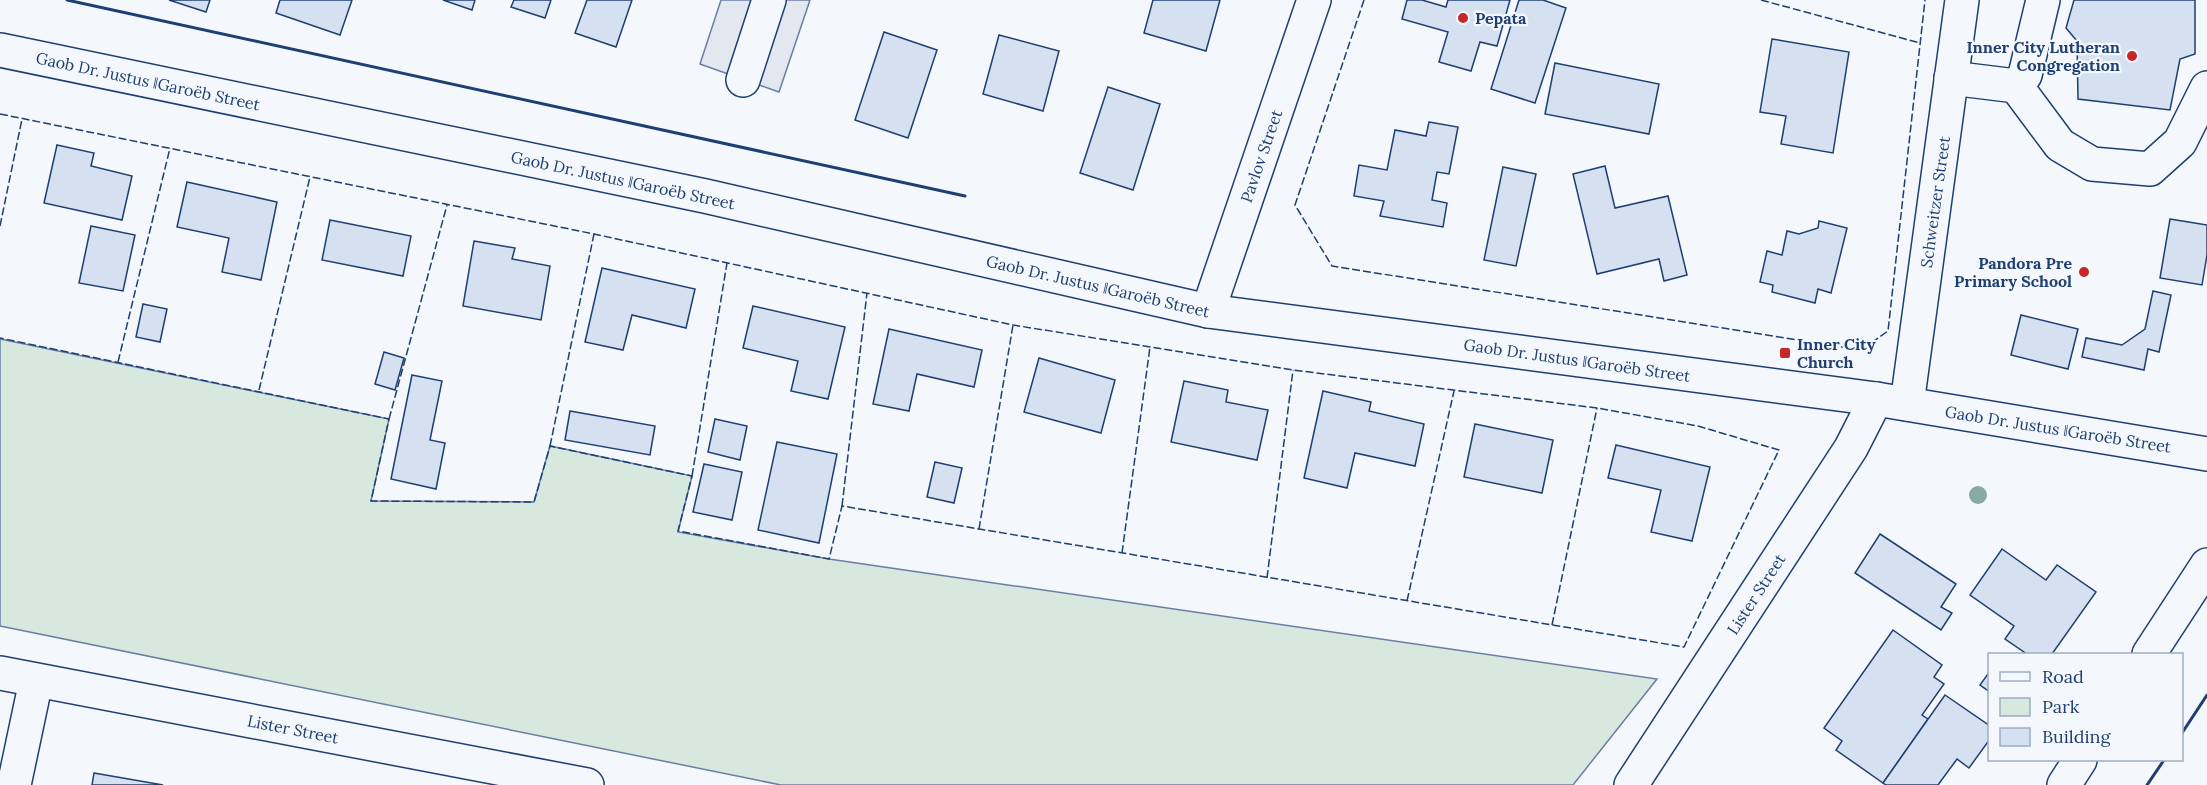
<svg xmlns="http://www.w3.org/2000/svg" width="2207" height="785" viewBox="0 0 2207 785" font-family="Lora,serif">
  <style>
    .green { fill: #d7e8df; stroke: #687fa3; stroke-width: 1.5 }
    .parking { fill: #e3e8f0; stroke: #687fa3; stroke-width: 1.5 }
    .building { fill: #d5e0f0; stroke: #1d3f73; stroke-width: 1.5 }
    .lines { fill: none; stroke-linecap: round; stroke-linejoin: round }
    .minor-casing { stroke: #1d3f73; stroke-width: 36 }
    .major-casing { stroke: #1d3f73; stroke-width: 36 }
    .minor { stroke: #f4f7fb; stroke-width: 33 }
    .major { stroke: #f4f7fb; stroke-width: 33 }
    .fence { stroke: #1d3f73; stroke-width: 1.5; stroke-dasharray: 8 3; stroke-linecap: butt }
    .wall { stroke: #1d3f73; stroke-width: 3 }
    .tree { fill: #86aba6 }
    .poi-dot { fill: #c62828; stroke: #f4f7fb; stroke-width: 2 }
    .labels { text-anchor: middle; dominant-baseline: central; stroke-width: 4.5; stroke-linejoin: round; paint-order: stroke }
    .poi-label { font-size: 16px; font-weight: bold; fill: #1d3f73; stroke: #f4f7fb; text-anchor: start }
    .street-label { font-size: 16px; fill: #1d3f73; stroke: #f4f7fb }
  </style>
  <rect width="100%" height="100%" fill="#f4f7fb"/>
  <path class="green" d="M0,339L389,419L371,501L534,502L550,446L692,476L678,532L829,559L1657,679L1573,785H781L0,626Z"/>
  <path class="parking" d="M721,0H810L779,92L700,64Z"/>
  <g class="building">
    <path d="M169,0H210L206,12Z"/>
    <path d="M280,0H352L340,35L276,13Z"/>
    <path d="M443,0H475L472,10Z"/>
    <path d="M514,0H551L545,18L511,7Z"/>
    <path d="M587,0H632L616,47L575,33Z"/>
    <path d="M1153,0H1220L1206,51L1144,33Z"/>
    <path d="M1407,0H1422L1446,7L1448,0H1510L1497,46L1480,42L1471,71L1439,62L1448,32L1402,19Z"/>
    <path d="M1519,0H1543L1566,8L1535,103L1491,89Z"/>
    <path d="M2074,0H2195V54L2180,59L2170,110L2078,99L2077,41L2066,28Z"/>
    <path d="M884,32L937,50L908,138L855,120Z"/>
    <path d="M999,35L1059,51L1043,111L983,94Z"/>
    <path d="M1772,39L1849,52L1833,153L1781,144L1786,116L1760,112Z"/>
    <path d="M1555,63L1659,84L1649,134L1545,114Z"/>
    <path d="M1108,87L1160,104L1133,190L1080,173Z"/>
    <path d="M1429,122L1458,127L1449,174L1437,172L1432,200L1447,203L1443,227L1380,216L1384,201L1354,196L1359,165L1387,170L1395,130L1426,136Z"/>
    <path d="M57,145L94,153L91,166L132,176L122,220L44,203Z"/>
    <path d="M1605,166L1615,208L1668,196L1687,275L1664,281L1659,259L1597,274L1573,174Z"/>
    <path d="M1503,167L1536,174L1516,266L1484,260Z"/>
    <path d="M187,182L277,202L261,280L222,272L229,238L177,227Z"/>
    <path d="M2170,219L2207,225V255L2202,285L2160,278Z"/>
    <path d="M330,220L411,236L403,276L322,260Z"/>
    <path d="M1819,221L1847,228L1831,293L1818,289L1815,303L1772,292L1773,285L1760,282L1767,251L1782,255L1787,231L1799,234L1818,228Z"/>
    <path d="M91,226L135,235L123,291L79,283Z"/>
    <path d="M474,241L515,248L512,259L550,266L541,320L463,306Z"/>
    <path d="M602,268L695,289L686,328L632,315L623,350L585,342Z"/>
    <path d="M2153,291L2171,295L2159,352L2148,349L2144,370L2082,357L2086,338L2122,345L2145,329Z"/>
    <path d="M143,304L167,309L160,342L136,337Z"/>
    <path d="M753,306L845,327L828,399L791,391L798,361L743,348Z"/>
    <path d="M2021,315L2078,329L2068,369L2011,355Z"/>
    <path d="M889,329L982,350L974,387L917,374L909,411L873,404Z"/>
    <path d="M384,352L404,358L395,390L375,384Z"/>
    <path d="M1039,358L1115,380L1101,433L1024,412Z"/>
    <path d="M412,375L442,381L430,440L445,443L436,489L391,479Z"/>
    <path d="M1184,381L1228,390L1226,402L1268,410L1257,460L1171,442Z"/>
    <path d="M1323,391L1371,402L1369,411L1424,424L1415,466L1355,453L1347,488L1304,478Z"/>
    <path d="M570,411L655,426L650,455L565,440Z"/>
    <path d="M715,419L747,426L740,460L708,452Z"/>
    <path d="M1475,424L1553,440L1542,493L1464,477Z"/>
    <path d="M777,442L837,454L819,543L758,530Z"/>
    <path d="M1616,445L1710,467L1692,541L1651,532L1661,490L1608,478Z"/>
    <path d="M935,462L962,468L954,503L927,497Z"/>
    <path d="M704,464L742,472L732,520L693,512Z"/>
    <path d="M1880,534L1956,584L1941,607L1952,613L1941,630L1855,573Z"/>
    <path d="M2002,549L2046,580L2057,565L2096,592L2052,654H2027L2005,639L2014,626L1970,595Z"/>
    <path d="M1893,630L1942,665L1934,677L1944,684L1922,715L1928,719L1883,783L1836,750L1842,741L1824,728Z"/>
    <path d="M1990,671V692L1980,685Z"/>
    <path d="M1945,695L1990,726V739L1969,768L1957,759L1938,785H1886L1883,783Z"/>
    <path d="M94,773L163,785H92Z"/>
  </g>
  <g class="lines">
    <g class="minor-casing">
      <g id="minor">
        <path d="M0,50L705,196L1208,311L1876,399L2207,454"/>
        <path d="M1951,78L2016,86L2025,75L2043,0"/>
        <path d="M743,80L769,0"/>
        <path d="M2016,86L2060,145L2092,164L2150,169L2180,142L2207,88"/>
        <path d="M1208,311L1314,0"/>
        <path d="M1907,404L1962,0"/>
        <path d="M0,673L587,785"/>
        <path d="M14,785L36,681"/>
        <path d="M1631,785L1851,448L1876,399"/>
      </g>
    </g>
    <g class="major-casing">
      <g id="major">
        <path d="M2149,654L2207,565"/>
        <path d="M2064,785L2080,760"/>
      </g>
    </g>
    <use href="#minor" class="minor"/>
    <use href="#major" class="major"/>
    <g class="fence">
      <path d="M1364,0L1295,205L1332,266L1861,350L1888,331L1925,0"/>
      <path d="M1761,0L1920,43"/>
      <path d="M0,114L594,234L1013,325L1293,370L1597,408L1698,426L1779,450L1684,647L842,506L829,559L678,531L692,476L550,446L534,502L371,501L389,419L0,338"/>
      <path d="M0,226L22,119"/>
      <path d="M118,362L170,148"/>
      <path d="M259,390L310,177"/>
      <path d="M389,419L447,205"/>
      <path d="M550,446L594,234"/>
      <path d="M692,476L727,263"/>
      <path d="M842,506L867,293"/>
      <path d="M979,529L1013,325"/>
      <path d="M1122,553L1150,347"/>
      <path d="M1267,578L1293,370"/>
      <path d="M1407,601L1454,391"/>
      <path d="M1552,625L1597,408"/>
    </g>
    <g class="wall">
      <path d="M67,0L965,196"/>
      <path d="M2182,733L2207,695"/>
      <path d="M2147,785L2164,760"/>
    </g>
  </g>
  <circle class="tree" cx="1978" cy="495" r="9"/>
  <g class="poi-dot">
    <circle cx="1463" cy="18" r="6"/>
    <circle cx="2132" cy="56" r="6"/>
    <circle cx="2084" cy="272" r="6"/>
    <rect x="1779" y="347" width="12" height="12" rx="3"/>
  </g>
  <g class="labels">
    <g class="poi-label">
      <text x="1475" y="18">Pepata</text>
      <text x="2120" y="47" text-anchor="end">Inner City Lutheran<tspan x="2120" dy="18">Congregation</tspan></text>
      <text x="2072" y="263" text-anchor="end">Pandora Pre<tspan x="2072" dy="18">Primary School</tspan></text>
      <text x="1797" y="344">Inner City<tspan x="1797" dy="18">Church</tspan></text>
    </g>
    <g class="street-label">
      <text transform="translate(148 81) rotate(12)">Gaob Dr. Justus ǁGaroëb Street</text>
      <text transform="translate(1261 156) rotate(-71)">Pavlov Street</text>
      <text transform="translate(623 180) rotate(12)">Gaob Dr. Justus ǁGaroëb Street</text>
      <text transform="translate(1935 202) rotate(-82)">Schweitzer Street</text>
      <text transform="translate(1098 286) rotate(13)">Gaob Dr. Justus ǁGaroëb Street</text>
      <text transform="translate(1577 360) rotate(8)">Gaob Dr. Justus ǁGaroëb Street</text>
      <text transform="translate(2058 429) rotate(9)">Gaob Dr. Justus ǁGaroëb Street</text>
      <text transform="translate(1756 594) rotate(-57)">Lister Street</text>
      <text transform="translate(293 729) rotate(11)">Lister Street</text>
    </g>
  </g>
  <rect x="1988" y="653" width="195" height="108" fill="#f4f7fb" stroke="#9eadc5" stroke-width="1.5"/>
  <rect x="2000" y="672" width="30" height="9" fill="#f4f7fb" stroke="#9eadc5" stroke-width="1.5"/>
  <text x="2042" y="683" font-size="18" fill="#1d3f73">Road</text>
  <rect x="2000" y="698" width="30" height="18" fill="#d7e8df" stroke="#9eadc5" stroke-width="1.5"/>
  <text x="2042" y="713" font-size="18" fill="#1d3f73">Park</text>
  <rect x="2000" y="728" width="30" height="18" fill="#d5e0f0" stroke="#9eadc5" stroke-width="1.5"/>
  <text x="2042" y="743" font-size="18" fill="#1d3f73">Building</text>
</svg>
